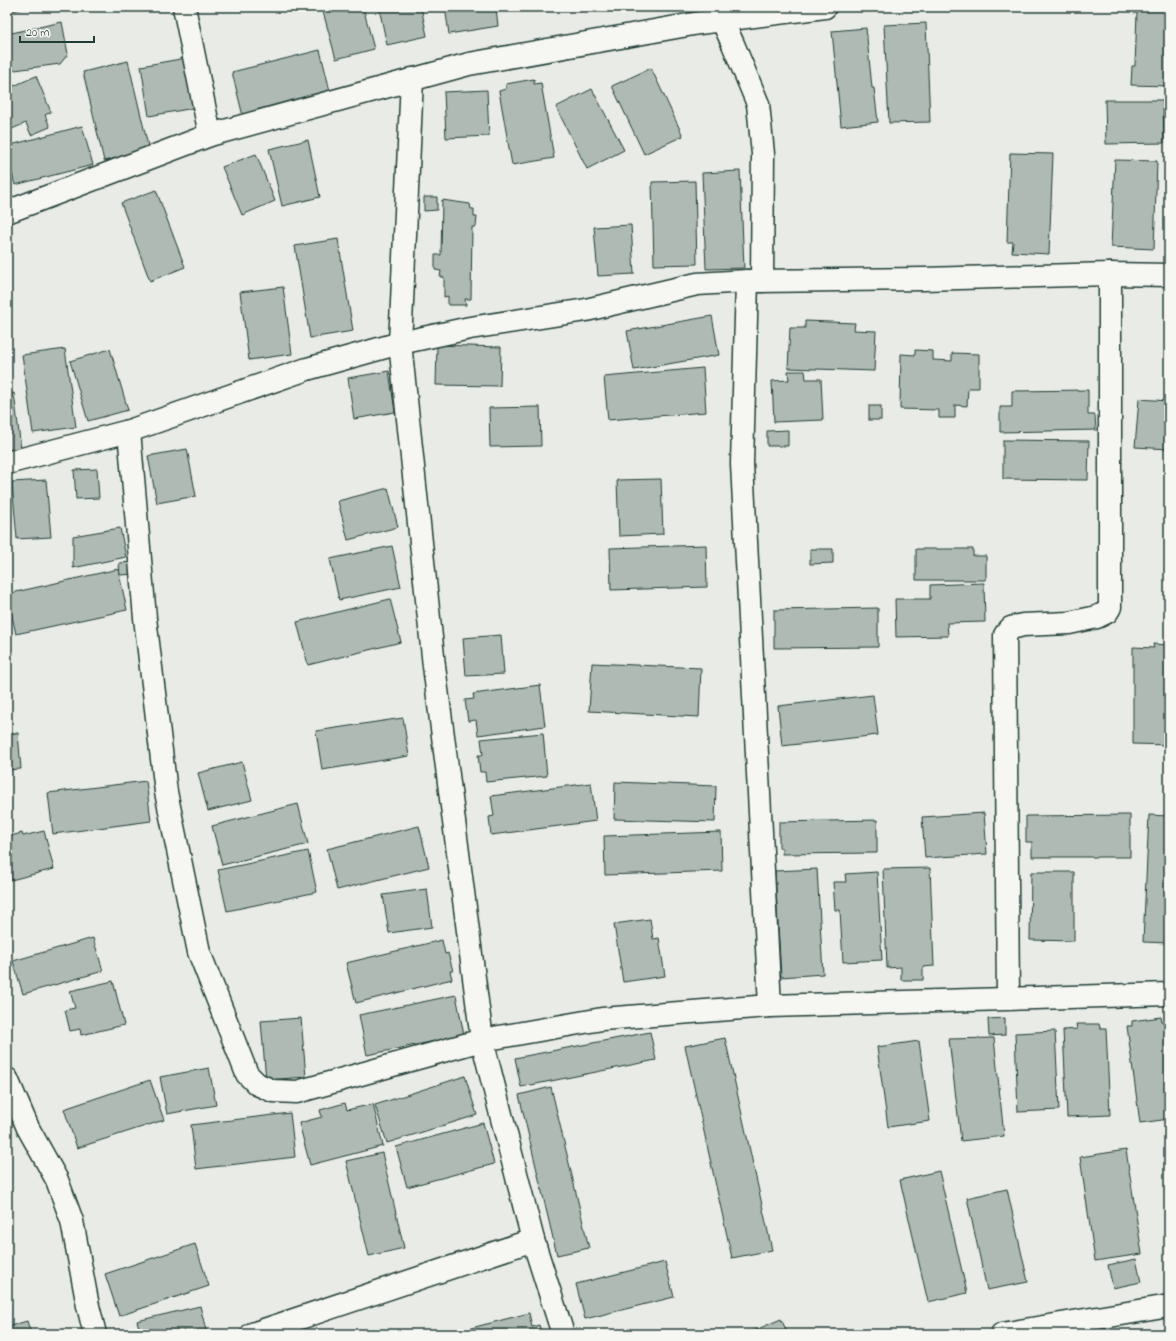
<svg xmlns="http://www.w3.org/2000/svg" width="1176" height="1341" viewBox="0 0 1176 1341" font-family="'Indie Flower',sans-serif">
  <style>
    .building { fill: #b0bab5; stroke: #1f3d34 }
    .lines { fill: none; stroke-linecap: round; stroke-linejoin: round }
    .street-casing { stroke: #1f3d34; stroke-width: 25 }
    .street { stroke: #f6f6f2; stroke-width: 22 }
  </style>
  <rect width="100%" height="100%" fill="#e9ebe7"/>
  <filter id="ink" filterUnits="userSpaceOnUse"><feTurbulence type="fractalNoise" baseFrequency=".025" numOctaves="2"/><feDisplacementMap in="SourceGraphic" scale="8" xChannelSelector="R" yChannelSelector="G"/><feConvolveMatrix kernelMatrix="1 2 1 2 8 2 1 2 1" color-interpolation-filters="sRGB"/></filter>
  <g filter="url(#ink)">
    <g class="building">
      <path d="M7,7H21L22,9L7,12Z"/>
      <path d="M326,7H363L374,49L336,59L322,8Z"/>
      <path d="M382,7H421L427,36L387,45L379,8Z"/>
      <path d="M445,7H496L498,26L449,34Z"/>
      <path d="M1134,7H1169V86L1131,85L1132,66H1135L1137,13H1134Z"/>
      <path d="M62,22L68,54L60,64L7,71V34Z"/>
      <path d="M926,23L930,122L889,123L884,25Z"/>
      <path d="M866,28L872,88H874L878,122L841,126L832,31Z"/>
      <path d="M320,50L331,95L243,116L232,72Z"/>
      <path d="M186,58L194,108L149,116L141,66Z"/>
      <path d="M128,61L149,150L104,161L83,72Z"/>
      <path d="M651,68L683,136L644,154L612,86Z"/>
      <path d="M36,76L51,112L45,115L50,127L31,135L26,123L7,131V89Z"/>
      <path d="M534,79V84L541,83L554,158L512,165L499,91L506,89V84Z"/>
      <path d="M592,89L624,150L587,169L556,107Z"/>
      <path d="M487,90L489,136L446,138L444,92Z"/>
      <path d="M1105,100H1163L1164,143L1106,144Z"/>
      <path d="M82,126L93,165L15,185L7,153V146Z"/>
      <path d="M308,140L320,197L282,206L269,149Z"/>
      <path d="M1010,153L1053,154L1049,254L1012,252L1013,242H1007Z"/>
      <path d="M256,154L275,201L242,215L222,167Z"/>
      <path d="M1115,160L1157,161L1154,249L1111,247Z"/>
      <path d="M740,171L744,268L706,269L702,173Z"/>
      <path d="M695,181L697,264L654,265L652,182Z"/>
      <path d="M156,190L185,267L150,281L121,203Z"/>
      <path d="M424,197H437V210L424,211Z"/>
      <path d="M442,200L470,204L471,209H474V217H477L476,227H472L471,299H465L466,305H448V296L444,297V277H440L441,271L435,270V255H441Z"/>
      <path d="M631,225L634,274L598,276L594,227Z"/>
      <path d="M338,239L353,331L310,338L295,246Z"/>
      <path d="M283,287L292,354L249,360L240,292Z"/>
      <path d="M712,316L719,355L634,370L627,331Z"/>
      <path d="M805,321L855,323L854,330L876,331L874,371L788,368L790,328H805Z"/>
      <path d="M437,345L501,347L500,386L436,385Z"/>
      <path d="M65,349L76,427L33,433L22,355Z"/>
      <path d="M110,349L128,410L88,421L70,361Z"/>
      <path d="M915,350L933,351V360L952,361V353L979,354V388H968L967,406L955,405V418H939V410L900,409L901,354L915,355Z"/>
      <path d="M703,368L706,412L608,420L604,377Z"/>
      <path d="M389,371L395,412L354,419L348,378Z"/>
      <path d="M788,371H805L806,379H821L823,420L774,422L772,381L789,380Z"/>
      <path d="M1088,390V415H1095L1096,430L1000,432V407H1012V391Z"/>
      <path d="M14,393L21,449L7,450V394Z"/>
      <path d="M1139,399L1169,401V449L1135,447Z"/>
      <rect x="869" y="406" width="12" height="14"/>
      <path d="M540,407L541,446L490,447L489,408Z"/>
      <path d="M788,430V446H767V431Z"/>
      <path d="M1003,440L1089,441L1088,480L1003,479Z"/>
      <path d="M187,449L196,496L157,503L148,456Z"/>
      <path d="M97,469L99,498L76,499L74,470Z"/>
      <path d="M661,479L663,534L619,536L617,480Z"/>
      <path d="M46,480L51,537L17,539L12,482Z"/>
      <path d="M388,488L398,527L348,540L338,501Z"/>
      <path d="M120,528L126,557L73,568V536Z"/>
      <path d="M706,545L707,587L611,590L610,548Z"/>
      <path d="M392,546L401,587L339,600L330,559Z"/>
      <path d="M810,549H833V563L810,564Z"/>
      <path d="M916,549H973V556H986V580H916Z"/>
      <path d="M135,562V574L120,575L119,563Z"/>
      <path d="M118,569L127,610L16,634L7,594Z"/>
      <path d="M984,583L985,622L947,623L948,636L896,637L895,599H930V585Z"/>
      <path d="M390,599L401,642L308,665L297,622Z"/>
      <path d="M878,608V647L774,648V610Z"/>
      <path d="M501,635L504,674L466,676L463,638Z"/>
      <path d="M1153,644L1169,645V745L1133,744V647L1154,648Z"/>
      <path d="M592,663L701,668L699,717L589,711Z"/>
      <path d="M540,685L545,726L478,735L476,720L468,721L465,700L474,699L473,694Z"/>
      <path d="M873,695L878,735L782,746L778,706Z"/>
      <path d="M403,718L409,756L322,770L316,731Z"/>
      <path d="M18,733L21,769L7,770V734Z"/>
      <path d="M543,733L547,776L486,782L485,772H480L478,755H483L481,739Z"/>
      <path d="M242,762L252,800L208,811L198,773Z"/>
      <path d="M146,781L151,821L53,834L48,793Z"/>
      <path d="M615,782L716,786L715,822L614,819Z"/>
      <path d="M591,783L596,821L491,835L489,817L494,816L491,796Z"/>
      <path d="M298,804L308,844L222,865L212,826Z"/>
      <path d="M984,813L987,854L925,858L922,817Z"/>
      <path d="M1130,815V857H1032V842H1026V816Z"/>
      <path d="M1149,815L1169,816V943L1143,942Z"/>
      <path d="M877,820V853L782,854V848H779V822Z"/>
      <path d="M419,826L429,867L337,890L327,849Z"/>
      <path d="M44,831L54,869L7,881V837L22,833L23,836Z"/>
      <path d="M721,832L722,871L605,875L604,836Z"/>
      <path d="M308,851L317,892L227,911L218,870Z"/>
      <path d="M930,868L934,966L923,967V980H901V967L887,968L883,869Z"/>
      <path d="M817,869L823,974L781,977L775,871Z"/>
      <path d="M877,872L882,960L843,962L840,910H835L833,882H846L845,874Z"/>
      <path d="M1031,872H1074V941L1030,940Z"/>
      <path d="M427,889L432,927L389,933L383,895Z"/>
      <path d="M650,919L653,939L659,938L665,976L623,982L614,924Z"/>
      <path d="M93,938L103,971L23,994L13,961Z"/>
      <path d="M442,940L445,954L448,953L453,971H450L452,979L356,1003L346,963Z"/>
      <path d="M113,981L124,1025L81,1035L80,1029L70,1031L65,1010L75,1008L70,991Z"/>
      <path d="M456,995L464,1035L367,1055L359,1015Z"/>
      <path d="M1161,1017L1162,1022L1169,1021V1119L1140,1123L1127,1026H1132V1021Z"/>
      <path d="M301,1018L306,1077L266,1080L261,1021Z"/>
      <path d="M1005,1018V1035L989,1036L988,1019Z"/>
      <path d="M1076,1024H1099L1100,1028H1106L1110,1115L1067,1117L1063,1030L1077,1029Z"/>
      <path d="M1055,1031L1059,1110L1018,1112L1015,1033Z"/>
      <path d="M650,1032L656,1060L521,1087L515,1058Z"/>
      <path d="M725,1038L772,1250L732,1258L685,1046Z"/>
      <path d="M994,1038L1004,1136L961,1141L949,1039Z"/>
      <path d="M919,1041L930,1121L888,1127L877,1047Z"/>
      <path d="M209,1068L216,1105L167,1114L160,1077Z"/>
      <path d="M465,1076L477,1115L387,1143L375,1105Z"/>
      <path d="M150,1080L164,1120L77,1148L64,1109Z"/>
      <path d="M551,1087L589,1248L557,1255L519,1095Z"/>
      <path d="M345,1103L347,1110L373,1104L383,1146L310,1165L299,1123L322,1117L320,1110Z"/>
      <path d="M290,1113L295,1157L196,1169L191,1125Z"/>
      <path d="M483,1123L494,1164L407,1187L396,1147Z"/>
      <path d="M1126,1150L1142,1254L1095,1261L1080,1157Z"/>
      <path d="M382,1153L404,1248L369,1256L346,1161Z"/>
      <path d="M939,1171L967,1293L928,1302L900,1180Z"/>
      <path d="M1007,1189L1028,1282L987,1290L967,1198Z"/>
      <path d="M195,1244L209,1286L119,1316L105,1274Z"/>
      <path d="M1136,1259L1141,1282L1113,1288L1108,1265Z"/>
      <path d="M665,1262L674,1297L585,1319L576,1284Z"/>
      <path d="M200,1306L207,1334H131L140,1331L137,1321Z"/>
      <path d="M529,1313L532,1327L539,1325L542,1334L452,1333Z"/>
      <path d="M781,1319L788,1334H752L751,1332Z"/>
      <path d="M27,1321L31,1334H7V1327Z"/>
    </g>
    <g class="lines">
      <g class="street-casing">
        <g id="street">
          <path d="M184,7L210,135"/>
          <path d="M723,7L722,20L733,44L758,104L763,154L762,281"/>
          <path d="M412,79L402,302L400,343L434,666L482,1040L533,1240L563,1334"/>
          <path d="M7,212L210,135L469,64L699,23L825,7"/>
          <path d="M747,281L742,464L770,1006"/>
          <path d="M129,431L145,618L166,792L199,952L247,1074L257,1084L273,1091L297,1092L482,1040L602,1019L770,1006L1169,994"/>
          <path d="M7,463L129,431L307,369L400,343L470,328L586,310L697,284L747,281L923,279L1110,274L1169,275"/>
          <path d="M1008,998L1005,635L1011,628L1023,625L1069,623L1097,617L1107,612L1110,607V274"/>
          <path d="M7,1079L28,1128L57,1180L72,1221L88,1306L95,1334"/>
          <path d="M252,1334L533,1240"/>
          <path d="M1002,1334L1169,1306"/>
        </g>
      </g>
      <use href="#street" class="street"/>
    </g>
  </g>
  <rect width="1176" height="1341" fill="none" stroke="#f6f6f2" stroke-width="24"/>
  <rect x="12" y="12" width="1152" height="1317" fill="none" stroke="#1f3d34" stroke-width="1.5" filter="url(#ink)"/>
  <path d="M20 36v6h74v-6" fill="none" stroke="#1f3d34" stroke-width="2"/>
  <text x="26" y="36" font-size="12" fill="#1f3d34" stroke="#f6f6f2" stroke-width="3" paint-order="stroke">20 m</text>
</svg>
